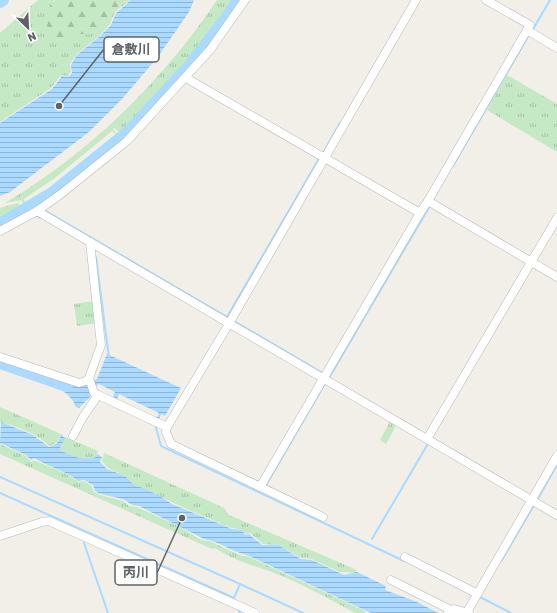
<svg xmlns="http://www.w3.org/2000/svg" width="557" height="613" viewBox="0 0 557 613" font-family="Rubik,'Noto Sans JP',sans-serif">
  <style>
    .grass { fill: url(#grass-tufts); fill-rule: evenodd }
    .forest { fill: url(#forest-firs) }
    .water { fill: url(#water-rules) }
    .lines { fill: none; stroke-linecap: round; stroke-linejoin: round }
    .stream { stroke: #aadaff; stroke-width: 2 }
    .river { stroke: #aadaff; stroke-width: 12 }
    .minor-casing { stroke: #b5b8bc; stroke-width: 9 }
    .minor { stroke: #fff; stroke-width: 8 }
    .leader { fill: none; stroke: #5f6368; stroke-width: 1.5 }
    .callout-dot { fill: #5f6368; stroke: #fff; stroke-width: 1.5 }
    .callout { fill: #fff; stroke: #5f6368; stroke-width: 1.5 }
    .callout-label { font-size: 13px; text-anchor: middle; font-weight: bold; fill: #5f6368 }
  </style>
  <defs>
    <pattern id="grass-tufts" width="24" height="20" patternUnits="userSpaceOnUse"><rect width="24" height="20" fill="#c5e8c5"/><path d="M3 7l-1-3M5 7V3M7 7l1-3M15 17l-1-3M17 17v-4M19 17l1-3" fill="none" stroke="#a3c0a4"/></pattern>
    <pattern id="forest-firs" width="22" height="20" patternUnits="userSpaceOnUse"><rect width="22" height="20" fill="#c5e8c5"/><path d="M5 1l3.5 6h-7zM16 11l3.5 6h-7z" fill="#a3c0a4"/></pattern>
    <pattern id="water-rules" width="6" height="5" patternUnits="userSpaceOnUse"><rect width="6" height="5" fill="#aadaff"/><path d="M0 2.5h6" fill="none" stroke="#8eb4d2"/></pattern>
  </defs>
  <rect width="100%" height="100%" fill="#f1efe8"/>
  <g class="grass">
    <path d="M38,0H55L53,1L55,41L79,34H92L107,24L114,11L127,0H130L115,12L110,24L98,37L77,54L70,64L71,72L67,76L61,75L51,88L0,122V33Z"/>
    <path d="M217,0H234C203,49 163,93 121,133L114,128L113,129L118,135L74,173L25,206L21,200L5,203C89,153 162,82 217,0ZM112,131L117,135C88,160 60,182 29,203H25L24,199L56,177Z"/>
    <path d="M507,75L557,104V152L487,110Z"/>
    <path d="M18,203L22,208L0,220V208Z"/>
    <path d="M95,301L97,323L77,326L74,304Z"/>
    <path d="M0,407L61,434C59,441 56,444 49,446C40,435 14,425 0,422Z"/>
    <path d="M391,420L397,424L386,444L380,440Z"/>
    <path d="M65,437L98,451L96,457L82,460L59,450Z"/>
    <path d="M0,444L26,456L31,462L34,460C46,466 69,473 78,482L84,481L92,486L93,491L100,495L123,501L129,506L137,507L180,527L201,540L209,541L242,556H247L365,611V613H356C328,599 301,583 272,572C252,565 233,560 215,548L212,549L0,454Z"/>
    <path d="M104,453L224,508L229,515L357,570L356,573L340,572L312,559L301,558L278,545L263,544L250,533L245,534L242,530L232,528L193,512L133,484L125,476L108,468L102,461Z"/>
  </g>
  <path class="forest" d="M55,0H127L114,11L107,24L92,34H79L55,41L47,26L50,7Z"/>
  <g class="water">
    <path d="M131,0H194L189,12L157,58L122,99L89,132L10,192L0,196V123L52,89L62,76L68,77L72,73L71,65L77,55L99,37L111,25L116,13Z"/>
    <path d="M107,354L181,388L165,416L161,414L159,419L157,418L159,413L119,394L117,399L113,397L115,392L99,384L89,391L91,396L79,408L75,406C75,399 59,387 52,384L54,378L80,387L97,379Z"/>
    <path d="M1,422L33,435L49,447C56,445 60,441 61,434L65,438L59,450C73,455 81,462 96,457L97,454L102,457L100,462L107,469L125,476L133,484L158,495L172,504L232,529L242,530L245,535L249,534L262,545H278L301,559L312,560L344,575L357,572L386,586L385,590L417,602L438,613H371L247,555C232,552 219,541 204,539L139,506C128,505 130,502 122,499C113,496 103,496 95,491L93,485L84,480L78,481C70,473 45,465 34,458L31,460L26,455L0,443Z"/>
  </g>
  <g class="lines">
    <g class="stream">
      <path d="M532,31L550,0"/>
      <path d="M323,153L340,123"/>
      <path d="M453,166L529,35"/>
      <path d="M44,210L227,317"/>
      <path d="M35,215L41,218"/>
      <path d="M96,257L109,358"/>
      <path d="M227,317L320,157"/>
      <path d="M234,321L321,372"/>
      <path d="M329,378L431,204"/>
      <path d="M155,424L161,446L404,561"/>
      <path d="M0,477L240,584"/>
      <path d="M265,487L326,382"/>
      <path d="M0,493L234,598L240,584L303,613"/>
      <path d="M537,500L557,465"/>
      <path d="M372,539L429,442"/>
      <path d="M84,543L108,613"/>
      <path d="M502,560L534,505"/>
      <path d="M478,596L511,613"/>
      <path d="M239,611L240,613"/>
    </g>
    <g class="river">
      <path d="M0,2L3,0"/>
      <path d="M0,224L52,193L128,132L191,64L227,17L238,0"/>
      <path d="M0,363L67,386"/>
    </g>
    <g class="minor-casing">
      <g id="minor">
        <path d="M486,0L530,25L527,30L557,48"/>
        <path d="M186,78L420,213L428,201L557,277"/>
        <path d="M428,201L527,30"/>
        <path d="M37,211L557,515"/>
        <path d="M0,231L37,211L61,194L127,141L210,50L245,0"/>
        <path d="M90,242L101,345L89,378L94,393L167,427L227,327L416,0"/>
        <path d="M0,357L79,383L89,380"/>
        <path d="M167,427L166,432L171,444L323,517"/>
        <path d="M73,436L83,417L98,395"/>
        <path d="M427,439L557,218"/>
        <path d="M260,487L420,213"/>
        <path d="M0,536L42,522L49,521L255,613"/>
        <path d="M405,557L476,593"/>
        <path d="M391,580L451,610"/>
        <path d="M467,612L557,456"/>
        <path d="M448,613L454,609L469,613"/>
      </g>
    </g>
    <use href="#minor" class="minor"/>
  </g>
  <path class="leader" d="M59 106L104 49M182 518L157 573"/>
  <g class="callout-dot">
    <circle cx="59" cy="106" r="4"/>
    <circle cx="182" cy="518" r="4"/>
  </g>
  <g class="callout">
    <rect x="104" y="37" width="55" height="25" rx="4"/>
    <rect x="115" y="560" width="42" height="25" rx="4"/>
  </g>
  <g class="callout-label">
    <text x="131" y="54">倉敷川</text>
    <text x="136" y="577">丙川</text>
  </g>
  <g transform="translate(28 28) rotate(156)" stroke="#ffffff" stroke-width="3" paint-order="stroke">
  <path d="M0-3L7 15L0 10L-7 15Z" fill="#5f6368"/>
  <text y="-6" font-size="11" font-weight="bold" text-anchor="middle" fill="#5f6368">N</text>
  </g>
</svg>
